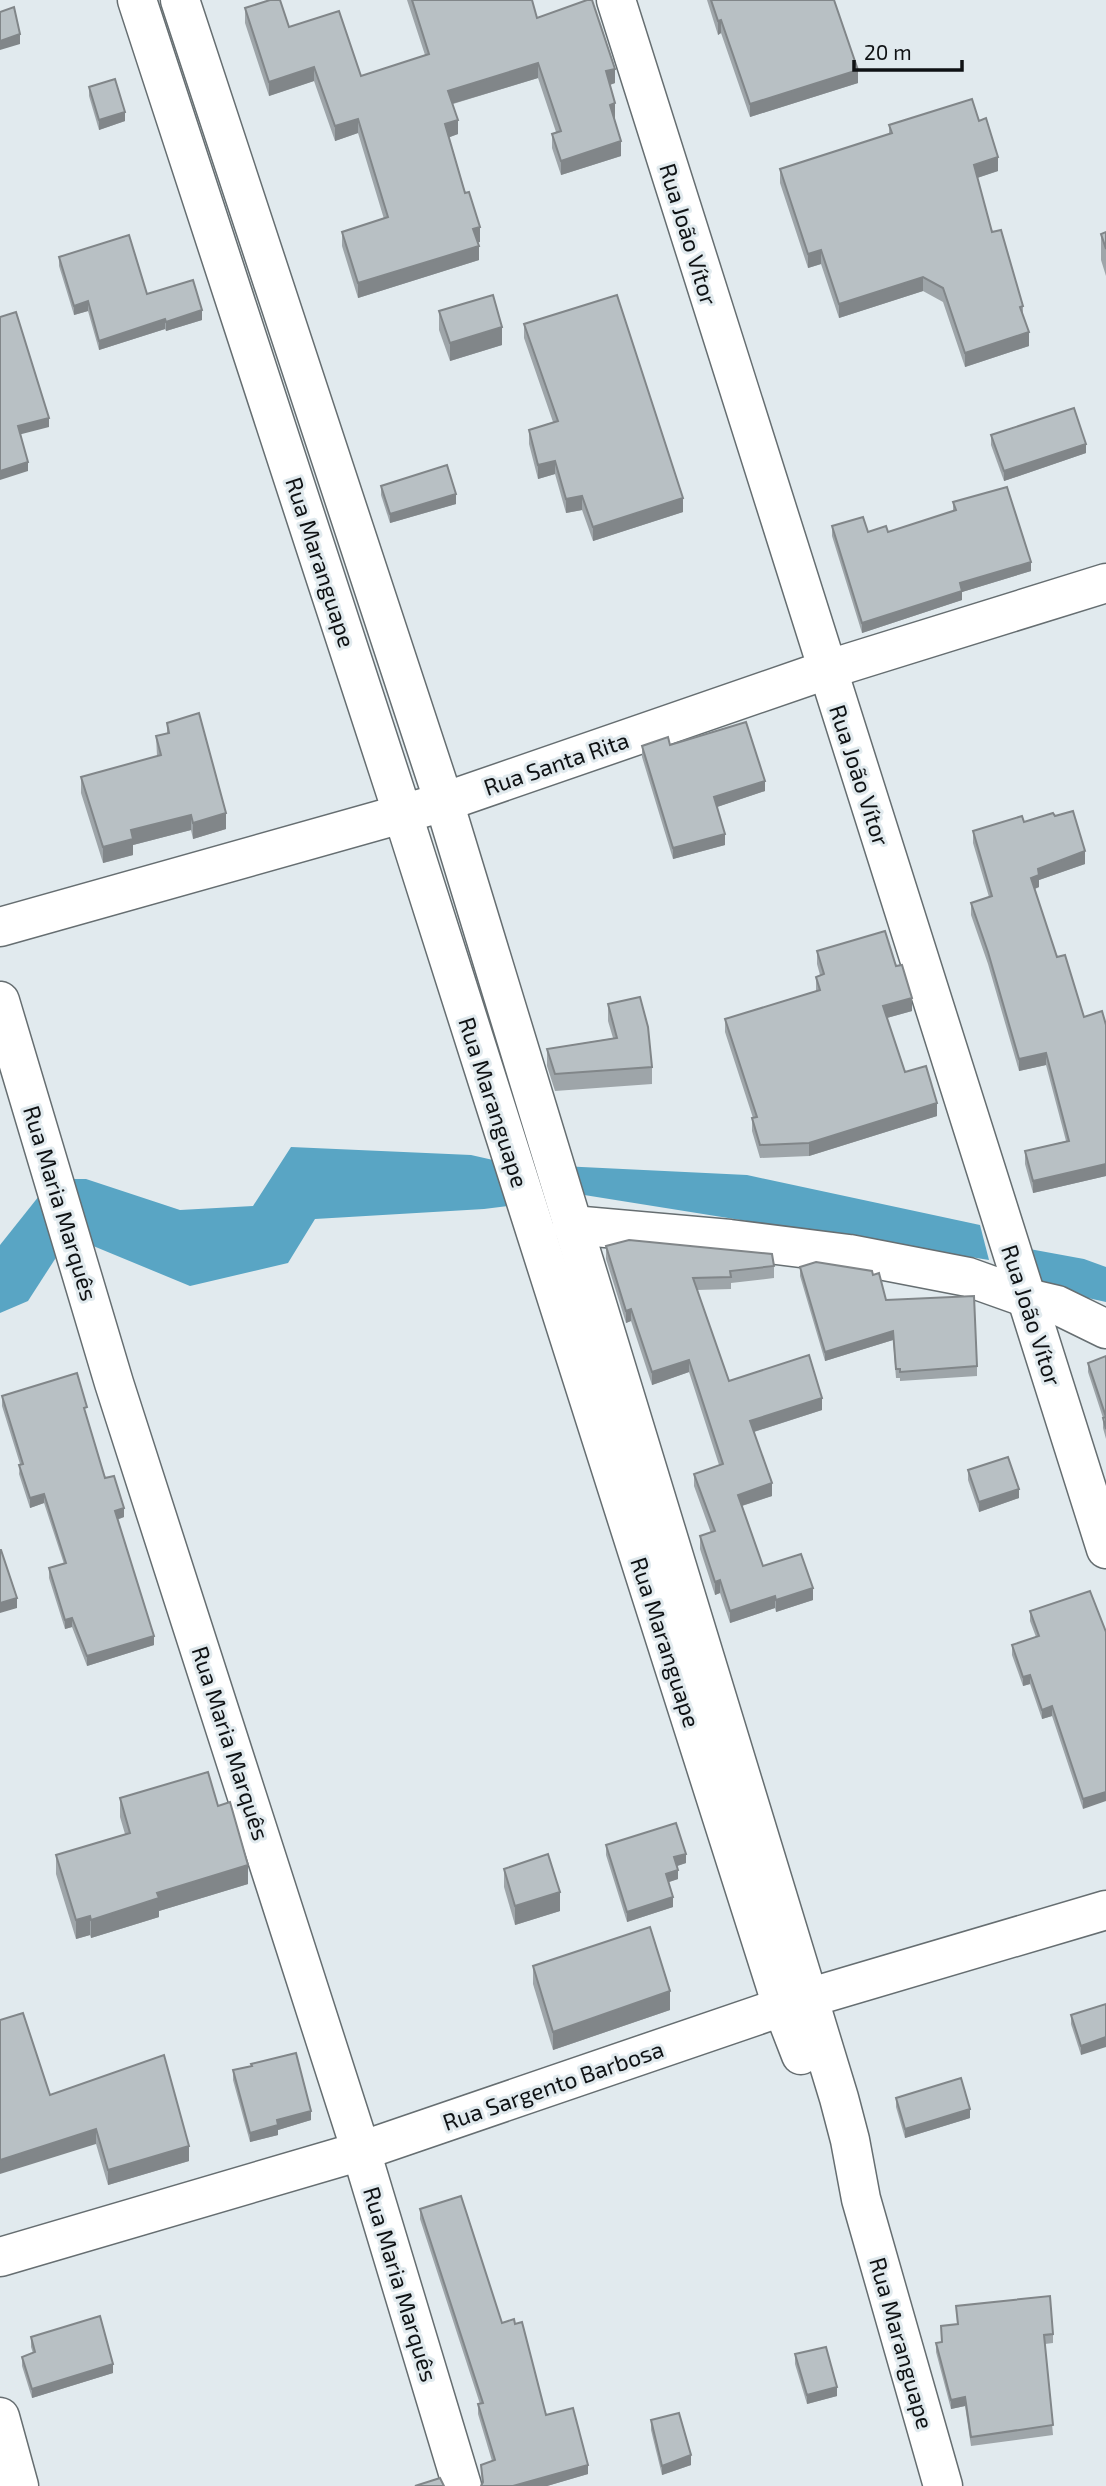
<svg xmlns="http://www.w3.org/2000/svg" width="1106" height="2486" viewBox="0 0 1106 2486" font-family="'Exo 2',sans-serif">
  <style>
    .water { fill: #59a5c4 }
    .lines { fill: none; stroke-linecap: round; stroke-linejoin: round }
    .minor-casing { stroke: #666e71; stroke-width: 41 }
    .minor { stroke: #fff; stroke-width: 38 }
    .wall { fill: #9ea5a9 }
    .shaded-wall { fill: #818689 }
    .building { fill: #b8c0c4; stroke: #818689; stroke-width: 2 }
    .labels { text-anchor: middle; dominant-baseline: central; stroke-width: 6; stroke-linejoin: round; paint-order: stroke }
    .street-label { font-size: 23px; fill: #0f1214; stroke: #e1eaee }
  </style>
  <rect width="100%" height="100%" fill="#e1eaee"/>
  <g class="water">
    <path d="M291,1147L471,1155L502,1162L516,1205L484,1209L315,1219L288,1263L190,1286L86,1243L68,1179H86L180,1210L253,1206Z"/>
    <path d="M561,1166L747,1175L980,1225L989,1260L578,1194Z"/>
    <path d="M39,1196L57,1256L28,1301L0,1313V1245Z"/>
    <path d="M1024,1248L1084,1259L1106,1267V1302L1029,1285Z"/>
  </g>
  <g class="lines">
    <g class="minor-casing">
      <g id="minor">
        <path d="M137,0L402,812L782,2006L801,2055"/>
        <path d="M180,0L444,802L839,2098L850,2140L861,2199L943,2486"/>
        <path d="M616,0L1106,1549"/>
        <path d="M0,927L444,802L826,670L1106,583"/>
        <path d="M0,1001L114,1383L361,2151L462,2486"/>
        <path d="M572,1225L730,1239L849,1254L968,1277L1027,1298L1057,1305L1106,1329"/>
        <path d="M0,2257L361,2151L808,1998L1106,1910"/>
        <path d="M0,2417L19,2486"/>
      </g>
    </g>
    <use href="#minor" class="minor"/>
  </g>
  <g class="wall">
    <path d="M407,0H532L537,18L615,83L610,85L615,118H614L621,156L561,175L552,148V134L556,132L538,78L453,104L458,134L449,137L480,242H478L479,260L358,298L342,246V232L384,219L358,133L335,141L314,81L269,96L245,23V8L289,27L361,76L425,55Z"/>
    <path d="M707,0H834L858,83L750,117L721,33L718,35Z"/>
    <path d="M89,87L125,121L99,130L89,96Z"/>
    <path d="M979,121L998,171L977,178L992,232L1023,306V316L1029,346L965,367L943,302L923,291L839,318L821,264L808,268L780,183V169L889,134V125Z"/>
    <path d="M1106,232V276L1101,260V234Z"/>
    <path d="M59,257L147,294L202,320L166,331L165,329L99,350L88,311L74,315L59,266Z"/>
    <path d="M439,311L502,345L450,361L439,330Z"/>
    <path d="M524,324L683,512L593,541L582,510L566,513L555,474L538,479L529,444V430L553,422L524,338Z"/>
    <path d="M991,435L1086,453L1004,481L991,445Z"/>
    <path d="M381,486L456,504L390,523L381,495Z"/>
    <path d="M953,502L1031,571L962,592V600L862,633L832,536V526L868,532H888L953,511Z"/>
    <path d="M167,723L226,829L193,839L191,830L133,845V855L103,863L81,793V777L157,756L156,736L167,733Z"/>
    <path d="M670,745L765,791L717,807L725,845L673,859L642,757V746Z"/>
    <path d="M1024,822L1085,864L1039,880V887L1035,889L1106,1176L1033,1193L1025,1164V1151L1066,1141L1046,1065L1019,1071L988,964L971,915V903L989,897L973,843V831Z"/>
    <path d="M817,951L896,966L912,1011L887,1018L905,1072L937,1116L809,1156L760,1158L752,1131V1118H753L725,1032V1019L816,991V977L820,975L817,964Z"/>
    <path d="M608,1004L652,1067V1084L555,1091L547,1066V1049L613,1038L608,1021Z"/>
    <path d="M606,1246L774,1266V1278L731,1283V1289L697,1290L729,1381L822,1410L754,1432L772,1496L742,1506L763,1566L813,1600L776,1612L775,1608L730,1623L720,1593L715,1595L700,1549V1536L711,1533L694,1486V1474L719,1465L689,1372L652,1385L631,1321L626,1323L606,1259Z"/>
    <path d="M800,1267L873,1275L886,1300L977,1366V1376L900,1381V1378H896L893,1340L825,1361L800,1276Z"/>
    <path d="M1106,1356V1439L1103,1428V1418L1088,1372V1363Z"/>
    <path d="M2,1396L86,1417L105,1478L124,1517L117,1520L154,1645L87,1666L72,1627L65,1629L49,1578V1568L64,1564L44,1503L30,1508L19,1474L20,1464L2,1406Z"/>
    <path d="M968,1470L1019,1498L979,1512L968,1480Z"/>
    <path d="M1090,1591L1083,1809L1052,1716L1042,1719L1030,1684L1023,1686L1012,1655V1645L1036,1637L1030,1621V1611Z"/>
    <path d="M120,1798L218,1806L248,1884L159,1911V1917L91,1938L90,1935L76,1939L56,1874V1855L125,1834L120,1817Z"/>
    <path d="M606,1845L686,1863L677,1866L678,1879L669,1882L673,1907L627,1922L606,1855Z"/>
    <path d="M504,1869L560,1911L515,1925L504,1887Z"/>
    <path d="M533,1966L670,2010L553,2050L533,1984Z"/>
    <path d="M1106,2004L1081,2055L1071,2024V2015Z"/>
    <path d="M233,2070L311,2120L278,2130V2135L250,2142L233,2080Z"/>
    <path d="M50,2095L189,2161L108,2185L96,2144Z"/>
    <path d="M896,2098L970,2118L905,2138L896,2107Z"/>
    <path d="M420,2209L502,2323L546,2415L588,2474L547,2486H481L482,2484L481,2465L492,2461L478,2414V2404H480L420,2219Z"/>
    <path d="M956,2306L1053,2334V2343L1045,2344L1053,2435L971,2446L965,2406L951,2409L936,2352V2343L941,2342V2326L957,2324Z"/>
    <path d="M31,2337L113,2373L32,2398L22,2366V2357L33,2353L31,2347Z"/>
    <path d="M795,2354L837,2396L807,2404L795,2364Z"/>
    <path d="M651,2420L691,2465L662,2475L651,2430Z"/>
  </g>
  <g class="shaded-wall">
    <path d="M721,20V33L718,35V21Z"/>
    <path d="M20,34V44L0,50V41Z"/>
    <path d="M538,63V78L448,105V91Z"/>
    <path d="M314,67V81L269,96V82Z"/>
    <path d="M615,69V83L606,86V71Z"/>
    <path d="M858,70V83L750,117V104Z"/>
    <path d="M615,103V118L610,119V105Z"/>
    <path d="M125,112V121L99,130V120Z"/>
    <path d="M358,119V133L335,141V126Z"/>
    <path d="M458,120V134L445,139V124Z"/>
    <path d="M621,141V156L561,175V161Z"/>
    <path d="M998,157V171L974,179V165Z"/>
    <path d="M480,227V242L473,244V229Z"/>
    <path d="M479,246V260L358,298V283Z"/>
    <path d="M821,250V264L808,268V254Z"/>
    <path d="M923,277V291L839,318V304Z"/>
    <path d="M88,301V311L74,315V306Z"/>
    <path d="M202,310V320L166,331V322Z"/>
    <path d="M165,319V329L99,350V341Z"/>
    <path d="M502,327V345L450,361V343Z"/>
    <path d="M1029,332V346L965,367V353Z"/>
    <path d="M49,418V427L18,435V426Z"/>
    <path d="M1086,444V453L1004,481V471Z"/>
    <path d="M555,461V474L538,479V465Z"/>
    <path d="M28,462V471L0,480V471Z"/>
    <path d="M456,494V504L390,523V514Z"/>
    <path d="M582,496V510L566,513V499Z"/>
    <path d="M683,498V512L593,541V527Z"/>
    <path d="M1031,562V571L962,592V600L862,633V623L960,583Z"/>
    <path d="M765,781V791L714,808V797Z"/>
    <path d="M226,813V829L193,839V823Z"/>
    <path d="M191,815V830L133,845V855L103,863V847L131,830Z"/>
    <path d="M725,834V845L673,859V848Z"/>
    <path d="M1085,851V864L1039,880V887L1031,890V878L1038,869Z"/>
    <path d="M912,998V1011L883,1019V1006Z"/>
    <path d="M1046,1053V1065L1019,1071V1059Z"/>
    <path d="M937,1103V1116L809,1156V1143Z"/>
    <path d="M1106,1164V1176L1033,1193V1181Z"/>
    <path d="M631,1309V1321L626,1323V1311Z"/>
    <path d="M893,1331V1340L825,1361V1352Z"/>
    <path d="M689,1360V1372L652,1385V1372Z"/>
    <path d="M822,1398V1410L750,1433V1421Z"/>
    <path d="M772,1483V1496L738,1507V1495Z"/>
    <path d="M1019,1489V1498L979,1512V1502Z"/>
    <path d="M44,1494V1503L30,1508V1498Z"/>
    <path d="M124,1508V1517L115,1520V1511Z"/>
    <path d="M720,1580V1593L715,1595V1582Z"/>
    <path d="M813,1588V1600L776,1612V1600Z"/>
    <path d="M775,1596V1608L730,1623V1611Z"/>
    <path d="M17,1598V1608L0,1613V1603Z"/>
    <path d="M72,1618V1627L65,1629V1620Z"/>
    <path d="M154,1636V1645L87,1666V1656Z"/>
    <path d="M1030,1675V1684L1023,1686V1677Z"/>
    <path d="M1052,1706V1716L1042,1719V1710Z"/>
    <path d="M1106,1792V1801L1083,1809V1799Z"/>
    <path d="M686,1854V1863L674,1867V1857Z"/>
    <path d="M248,1865V1884L159,1911V1917L91,1938V1920L157,1893Z"/>
    <path d="M678,1870V1879L666,1883V1874Z"/>
    <path d="M560,1892V1911L515,1925V1906Z"/>
    <path d="M673,1897V1907L627,1922V1912Z"/>
    <path d="M90,1916V1935L76,1939V1920Z"/>
    <path d="M670,1991V2010L553,2050V2032Z"/>
    <path d="M1106,2037V2047L1081,2055V2046Z"/>
    <path d="M970,2109V2118L905,2138V2129Z"/>
    <path d="M311,2111V2120L278,2130V2135L250,2142V2133L277,2120Z"/>
    <path d="M96,2129V2144L0,2174V2160Z"/>
    <path d="M189,2146V2161L108,2185V2170Z"/>
    <path d="M113,2364V2373L32,2398V2389Z"/>
    <path d="M837,2387V2396L807,2404V2395Z"/>
    <path d="M965,2397V2406L951,2409V2400Z"/>
    <path d="M691,2455V2465L662,2475V2466Z"/>
    <path d="M588,2465V2474L547,2486H513Z"/>
  </g>
  <g class="building">
    <path d="M270,0H280L289,27L339,11L361,76L429,54L412,0H532L537,18L587,0H592L615,69L606,71L615,103L610,105L621,141L561,161L552,134L561,131L538,63L448,91L458,120L445,124L465,193L469,192L480,227L473,229L479,246L358,283L342,232L388,217L358,119L335,126L314,67L269,82L245,8Z"/>
    <path d="M711,0H834L858,70L750,104L721,20L718,21Z"/>
    <path d="M14,7L20,34L0,41V12Z"/>
    <path d="M115,79L125,112L99,120L89,87Z"/>
    <path d="M972,99L979,121L986,118L998,157L974,165L992,232L1001,230L1023,306L1020,307L1029,332L965,353L943,288L923,277L839,304L821,250L808,254L780,169L892,133L889,125Z"/>
    <path d="M1106,232V249L1101,234Z"/>
    <path d="M129,235L147,294L193,280L202,310L166,322L165,319L99,341L88,301L74,306L59,257Z"/>
    <path d="M493,295L502,327L450,343L439,311Z"/>
    <path d="M617,295L683,498L593,527L582,496L566,499L555,461L538,465L529,430L558,421L524,324Z"/>
    <path d="M16,312L49,418L18,426L28,462L0,471V317Z"/>
    <path d="M1074,408L1086,444L1004,471L991,435Z"/>
    <path d="M447,465L456,494L390,514L381,486Z"/>
    <path d="M1007,487L1031,562L960,583L962,591L862,623L832,526L863,517L868,532L886,526L888,532L956,510L953,502Z"/>
    <path d="M199,713L226,813L193,823L191,815L131,830L133,839L103,847L81,777L161,755L156,736L169,733L167,723Z"/>
    <path d="M746,722L765,781L714,797L725,834L673,848L642,746L668,737L670,745Z"/>
    <path d="M1073,811L1085,851L1038,869L1039,875L1031,878L1057,957L1065,955L1084,1017L1102,1011L1106,1025V1164L1033,1181L1025,1151L1069,1141L1046,1053L1019,1059L988,952L971,903L992,896L973,831L1022,816L1024,822L1053,813L1055,816Z"/>
    <path d="M885,931L896,966L902,965L912,998L883,1006L905,1072L926,1066L937,1103L809,1143L760,1145L752,1118L757,1117L725,1019L820,990L816,977L824,974L817,951Z"/>
    <path d="M640,997L648,1027L652,1067L555,1074L547,1049L617,1038L608,1004Z"/>
    <path d="M629,1240L772,1254L774,1266L730,1271L731,1277L693,1278L729,1381L809,1355L822,1398L750,1421L772,1483L738,1495L763,1566L801,1554L813,1588L776,1600L775,1596L730,1611L720,1580L715,1582L700,1536L715,1531L694,1474L723,1464L689,1360L652,1372L631,1309L626,1311L606,1246Z"/>
    <path d="M816,1262L872,1271L873,1275L879,1273L886,1300L974,1296L977,1366L900,1372V1369H896L893,1331L825,1352L800,1267Z"/>
    <path d="M1106,1356V1429L1103,1418L1106,1417L1088,1363Z"/>
    <path d="M77,1373L87,1407L84,1408L105,1478L114,1476L124,1508L115,1511L154,1636L87,1656L72,1618L65,1620L49,1568L66,1563L44,1494L30,1498L19,1465L23,1464L2,1396Z"/>
    <path d="M1008,1457L1019,1489L979,1502L968,1470Z"/>
    <path d="M0,1550H1L17,1598L0,1603Z"/>
    <path d="M1090,1591L1106,1632V1792L1083,1799L1052,1706L1042,1710L1030,1675L1023,1677L1012,1645L1039,1636L1030,1611Z"/>
    <path d="M208,1772L218,1806L230,1802L248,1865L157,1893L159,1898L91,1920L90,1916L76,1920L56,1855L130,1833L120,1798Z"/>
    <path d="M676,1823L686,1854L674,1857L678,1870L666,1874L673,1897L627,1912L606,1845Z"/>
    <path d="M548,1854L560,1892L515,1906L504,1869Z"/>
    <path d="M650,1927L670,1991L553,2032L533,1966Z"/>
    <path d="M1106,2004V2037L1081,2046L1071,2015Z"/>
    <path d="M23,2013L50,2095L164,2055L189,2146L108,2170L96,2129L0,2160V2020Z"/>
    <path d="M296,2053L311,2111L277,2120L278,2125L250,2133L233,2070L252,2066L251,2064Z"/>
    <path d="M961,2078L970,2109L905,2129L896,2098Z"/>
    <path d="M461,2196L502,2323L514,2319L515,2324L522,2322L546,2415L573,2408L588,2465L513,2486H481L483,2482L481,2465L495,2460L478,2404L483,2403L420,2209Z"/>
    <path d="M1050,2296L1053,2334L1044,2335L1053,2425L971,2437L965,2397L951,2400L945,2377L936,2343L942,2342L941,2326L958,2324L956,2306Z"/>
    <path d="M100,2316L113,2364L32,2389L22,2357L35,2352L31,2337Z"/>
    <path d="M826,2347L837,2387L807,2395L795,2354Z"/>
    <path d="M679,2413L691,2455L662,2466L651,2420Z"/>
    <path d="M440,2478L444,2486H415Z"/>
  </g>
  <g class="labels">
    <g class="street-label">
      <text transform="translate(689 234) rotate(73)">Rua João Vítor</text>
      <text transform="translate(321 562) rotate(72)">Rua Maranguape</text>
      <text transform="translate(556 763) rotate(-19)">Rua Santa Rita</text>
      <text transform="translate(860 775) rotate(72)">Rua João Vítor</text>
      <text transform="translate(494 1102) rotate(72)">Rua Maranguape</text>
      <text transform="translate(61 1203) rotate(73)">Rua Maria Marquês</text>
      <text transform="translate(1032 1315) rotate(72)">Rua João Vítor</text>
      <text transform="translate(666 1642) rotate(72)">Rua Maranguape</text>
      <text transform="translate(231 1743) rotate(72)">Rua Maria Marquês</text>
      <text transform="translate(553 2085) rotate(-19)">Rua Sargento Barbosa</text>
      <text transform="translate(401 2284) rotate(73)">Rua Maria Marquês</text>
      <text transform="translate(902 2343) rotate(74)">Rua Maranguape</text>
    </g>
  </g>
  <path d="M854 60v10h108v-10" fill="none" stroke="#0f1214" stroke-width="3.5"/>
  <text x="864" y="60" font-size="21" fill="#0f1214" stroke="#e1eaee" stroke-width="5" paint-order="stroke">20 m</text>
</svg>
